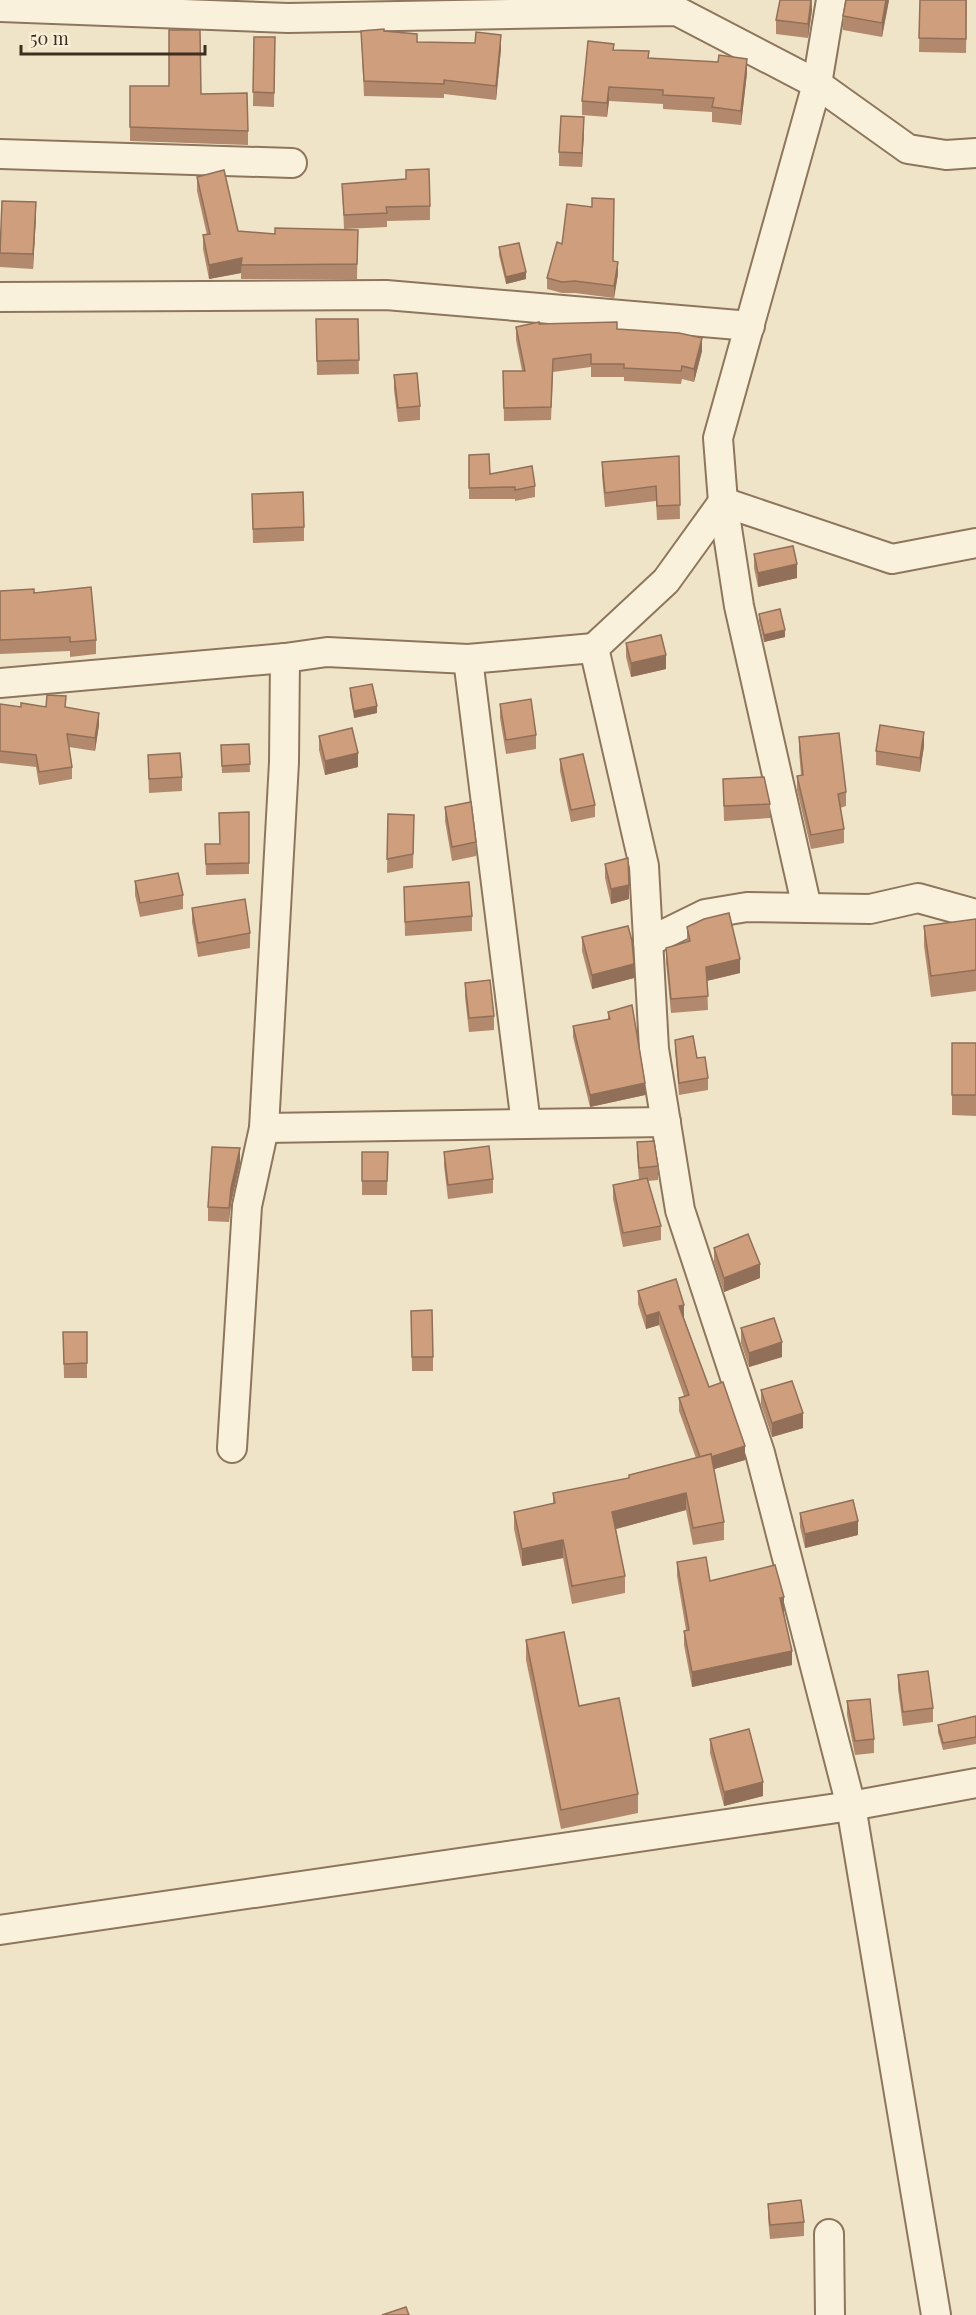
<svg xmlns="http://www.w3.org/2000/svg" width="976" height="2315" viewBox="0 0 976 2315" font-family="'Playfair Display',serif">
  <style>
    .lines { fill: none; stroke-linecap: round; stroke-linejoin: round }
    .minor-casing { stroke: #8d765c; stroke-width: 32 }
    .minor { stroke: #faf1dc; stroke-width: 28 }
    .wall { fill: #b2896c }
    .shaded-wall { fill: #916f58 }
    .building { fill: #cf9f7d; stroke: #916f58; stroke-width: 1.5 }
  </style>
  <rect width="100%" height="100%" fill="#f0e4c8"/>
  <g class="lines">
    <g class="minor-casing">
      <g id="minor">
        <path d="M0,7L288,18L677,11L817,84L908,149L946,155L976,153"/>
        <path d="M0,154L292,163"/>
        <path d="M0,297L386,295L750,326"/>
        <path d="M468,659L526,1124"/>
        <path d="M0,683L285,658L327,652L468,659L594,648"/>
        <path d="M807,908L870,909L918,898L976,914"/>
        <path d="M648,942L705,914L747,907L807,908L739,606L723,502L718,438L817,84L831,0"/>
        <path d="M264,1128L666,1122"/>
        <path d="M232,1448L247,1206L264,1128L284,762L285,658"/>
        <path d="M0,1930L851,1806L976,1783"/>
        <path d="M829,2234L830,2315"/>
        <path d="M936,2315L851,1806L760,1453L680,1210L654,1049L644,866L594,648L666,581L723,502L892,559L976,543"/>
      </g>
    </g>
    <use href="#minor" class="minor"/>
  </g>
  <g class="wall">
    <path d="M812,0V10L808,38L776,34V20Z"/>
    <path d="M846,0H889L882,37L843,30V16Z"/>
    <path d="M920,0H967L966,53L919,52Z"/>
    <path d="M361,31H384L417,42L501,49L496,100L444,94V98L364,96Z"/>
    <path d="M254,37H275L274,107L253,106Z"/>
    <path d="M614,50L649,58L747,73L741,125L712,122V112L663,109V104L609,101L607,117L582,115V101Z"/>
    <path d="M130,86L201,94L248,131V145L130,141Z"/>
    <path d="M584,131L582,167L559,166V152Z"/>
    <path d="M197,177L238,231L275,234V228L358,230L357,279H241V273L209,279L203,249V235H207L197,191Z"/>
    <path d="M342,184L430,206V220L387,221V227L344,229Z"/>
    <path d="M36,216L33,269L0,267V241Z"/>
    <path d="M499,247L526,279L506,284L499,255Z"/>
    <path d="M613,261L618,274L614,298L575,293H562L547,289V278Z"/>
    <path d="M316,319H358L359,374L317,375Z"/>
    <path d="M539,324L617,329L702,351L694,382L682,379L681,384L624,381V377H591V367L553,372L551,420L504,421L503,371H522L516,340V327Z"/>
    <path d="M394,375L420,406V420L398,422L394,390Z"/>
    <path d="M469,455L490,474L535,486V497L515,501V499H469Z"/>
    <path d="M679,456L680,519L657,520L656,501L605,507L602,476V462Z"/>
    <path d="M252,494L304,527V541L253,543Z"/>
    <path d="M754,554L797,578L758,587L754,568Z"/>
    <path d="M0,591L96,640V654L70,657V651L0,654Z"/>
    <path d="M759,614L785,637L764,642L759,621Z"/>
    <path d="M626,643L666,669L631,677L626,657Z"/>
    <path d="M350,688L377,713L354,718L350,695Z"/>
    <path d="M0,704L21,707L66,708L99,725L95,751L69,747L72,767V779L39,785L36,767L0,763Z"/>
    <path d="M500,704L536,735V749L506,754L500,718Z"/>
    <path d="M319,736L358,767L325,775L319,750Z"/>
    <path d="M799,737L846,792V806L840,808L844,829V843L811,849L797,790V776L801,775L799,751Z"/>
    <path d="M249,744L250,772L222,773L221,745Z"/>
    <path d="M924,746L920,772L876,765V751Z"/>
    <path d="M148,755L182,777V791L149,793Z"/>
    <path d="M560,759L595,805V817L571,822L560,771Z"/>
    <path d="M723,779L770,804V818L724,821Z"/>
    <path d="M445,807L476,842V856L452,861L445,821Z"/>
    <path d="M249,812V874L206,875L205,844H220L219,813Z"/>
    <path d="M388,814L414,815L413,868L387,873Z"/>
    <path d="M605,864L629,899L611,904L605,878Z"/>
    <path d="M135,881L183,895V909L140,917L135,895Z"/>
    <path d="M404,887L472,916V931L405,936Z"/>
    <path d="M192,908L250,933V948L198,957L192,922Z"/>
    <path d="M976,919V991L931,997L924,946V926Z"/>
    <path d="M687,927L740,973L707,981L708,1010L671,1013L666,962V948L687,942Z"/>
    <path d="M582,937L634,978L592,989L582,951Z"/>
    <path d="M465,983L494,1016V1030L469,1032L465,997Z"/>
    <path d="M608,1012L645,1095L590,1107L573,1037V1026L608,1020Z"/>
    <path d="M675,1040L697,1058L708,1078V1090L679,1095L675,1051Z"/>
    <path d="M952,1043H976V1116L952,1115Z"/>
    <path d="M637,1142L658,1166V1180L648,1181L661,1226V1240L623,1247L613,1199V1185L639,1180L637,1156Z"/>
    <path d="M362,1152H388L387,1195H362Z"/>
    <path d="M444,1152L493,1179V1193L448,1199L444,1166Z"/>
    <path d="M240,1163L231,1203L229,1222L208,1221V1207Z"/>
    <path d="M714,1248L760,1278L724,1292L714,1262Z"/>
    <path d="M638,1291L684,1318L709,1387L745,1460L714,1469L724,1522V1540L693,1545L686,1510L616,1529L625,1576V1593L572,1604L563,1558L522,1566L514,1529V1512L553,1504V1493L629,1478V1475L696,1458L679,1411V1398L684,1396L659,1325L646,1329L638,1304Z"/>
    <path d="M411,1311L433,1357V1371H412Z"/>
    <path d="M741,1328L782,1357L749,1367L741,1343Z"/>
    <path d="M63,1332H87V1378H64Z"/>
    <path d="M761,1390L803,1428L772,1437L761,1404Z"/>
    <path d="M800,1513L858,1535L805,1548L800,1527Z"/>
    <path d="M677,1562L710,1581L784,1612L792,1665L692,1687L684,1645V1631L686,1630L677,1576Z"/>
    <path d="M526,1640L579,1706L638,1794V1813L561,1829L526,1660Z"/>
    <path d="M898,1675L933,1708V1722L903,1726L898,1689Z"/>
    <path d="M847,1701L874,1739V1753L855,1755L847,1715Z"/>
    <path d="M976,1716V1744L943,1750L938,1732V1725Z"/>
    <path d="M710,1739L763,1796L724,1806L710,1753Z"/>
    <path d="M768,2204L804,2222V2236L770,2239L768,2218Z"/>
  </g>
  <g class="shaded-wall">
    <path d="M811,0L812,10L808,38V24Z"/>
    <path d="M886,0H889L882,37V23Z"/>
    <path d="M501,35V49L496,100V86Z"/>
    <path d="M747,59V73L741,125V111Z"/>
    <path d="M609,87V101L607,117V103Z"/>
    <path d="M584,117V131L582,167V153Z"/>
    <path d="M36,202V216L33,269V254Z"/>
    <path d="M242,258L241,273L209,279V265Z"/>
    <path d="M618,262V274L614,298V286Z"/>
    <path d="M526,272V279L506,284V277Z"/>
    <path d="M702,338V351L694,382V369Z"/>
    <path d="M797,564V578L758,587V573Z"/>
    <path d="M785,630V637L764,642V635Z"/>
    <path d="M666,655V669L631,677V663Z"/>
    <path d="M377,706V713L354,718V711Z"/>
    <path d="M99,713V725L95,751V738Z"/>
    <path d="M924,732V746L920,772V758Z"/>
    <path d="M358,753V767L325,775V761Z"/>
    <path d="M629,885V899L611,904V889Z"/>
    <path d="M740,959V973L706,981V967Z"/>
    <path d="M634,964V978L592,989V975Z"/>
    <path d="M645,1083V1095L590,1107V1095Z"/>
    <path d="M240,1148V1163L231,1203L229,1222L231,1188Z"/>
    <path d="M760,1264V1278L724,1292V1278Z"/>
    <path d="M684,1305V1318L679,1320V1306Z"/>
    <path d="M659,1312V1325L646,1329V1316Z"/>
    <path d="M782,1342V1357L749,1367V1353Z"/>
    <path d="M803,1413V1428L772,1437V1423Z"/>
    <path d="M745,1446V1460L701,1473V1460Z"/>
    <path d="M686,1493V1510L612,1530V1512Z"/>
    <path d="M858,1521V1535L805,1548V1534Z"/>
    <path d="M563,1540V1558L522,1566V1549Z"/>
    <path d="M784,1597V1612H780V1598Z"/>
    <path d="M792,1651V1665L692,1687V1672Z"/>
    <path d="M763,1782V1796L724,1806V1792Z"/>
  </g>
  <g class="building">
    <path d="M780,0H811L808,24L776,20Z"/>
    <path d="M846,0H886L882,23L843,16Z"/>
    <path d="M920,0H966V39L919,38Z"/>
    <path d="M384,29V31L417,34V42L475,43L476,32L501,35L496,86L444,80V84L364,81L361,31Z"/>
    <path d="M169,30H200L201,94L247,93L248,131L130,127V86H169Z"/>
    <path d="M254,37H275L274,93L253,92Z"/>
    <path d="M588,41L614,44L613,50L649,51L648,58L718,62L719,55L747,59L741,111L712,107L714,98L663,95V90L609,87L607,103L582,101Z"/>
    <path d="M561,116L584,117L582,153L559,152Z"/>
    <path d="M429,169L430,206L386,207L387,213L344,215L342,184L406,179V170Z"/>
    <path d="M224,170L238,231L275,234V228L358,230L357,264L241,265L242,258L209,265L203,235L210,234L197,177Z"/>
    <path d="M592,198L614,199L613,261L618,262L614,286L575,281L562,282L547,278L557,242L562,244L567,204L592,207Z"/>
    <path d="M2,201L36,202L33,254L0,253Z"/>
    <path d="M519,243L526,272L506,277L499,247Z"/>
    <path d="M316,319H358L359,360L317,361Z"/>
    <path d="M539,322V324L617,322V329L679,333L702,338L694,369L682,366L681,371L624,368V364H591V354L553,359L551,407L504,408L503,371H525L516,327Z"/>
    <path d="M417,373L420,406L398,408L394,375Z"/>
    <path d="M489,454L490,474L532,466L535,486L515,490V487L469,488V455Z"/>
    <path d="M679,456L680,505L657,506L656,486L605,493L602,462Z"/>
    <path d="M303,492L304,527L253,529L252,494Z"/>
    <path d="M793,546L797,564L758,573L754,554Z"/>
    <path d="M91,587L96,640L70,642V637L0,640V591L34,589V593Z"/>
    <path d="M780,609L785,630L764,635L759,614Z"/>
    <path d="M661,635L666,655L631,663L626,643Z"/>
    <path d="M372,684L377,706L354,711L350,688Z"/>
    <path d="M47,695L66,696L65,707L99,713L95,738L67,734L72,767L39,772L36,755L0,751V704L21,707V703L46,707Z"/>
    <path d="M531,699L536,735L506,740L500,704Z"/>
    <path d="M880,725L924,732L920,758L876,751Z"/>
    <path d="M352,728L358,753L325,761L319,736Z"/>
    <path d="M839,733L846,792L838,794L844,829L811,835L797,776L803,775L799,737Z"/>
    <path d="M249,744L250,764L222,766L221,745Z"/>
    <path d="M180,753L182,777L149,779L148,755Z"/>
    <path d="M583,754L595,805L571,810L560,759Z"/>
    <path d="M764,777L770,804L724,806L723,779Z"/>
    <path d="M471,802L476,842L452,847L445,807Z"/>
    <path d="M249,812V863L206,864L205,844H220L219,813Z"/>
    <path d="M388,814L414,815L413,854L387,859Z"/>
    <path d="M628,858L629,885L611,889L605,864Z"/>
    <path d="M178,873L183,895L140,903L135,881Z"/>
    <path d="M469,882L472,916L405,922L404,887Z"/>
    <path d="M245,899L250,933L198,943L192,908Z"/>
    <path d="M729,913L740,959L706,967L708,996L671,999L666,948L690,941L687,927L704,919Z"/>
    <path d="M976,919V970L931,976L924,926Z"/>
    <path d="M628,926L632,941L634,964L592,975L582,937Z"/>
    <path d="M490,980L494,1016L469,1018L465,983Z"/>
    <path d="M632,1005L645,1083L590,1095L573,1026L610,1019L608,1012Z"/>
    <path d="M693,1036L697,1058L705,1057L708,1078L679,1083L675,1040Z"/>
    <rect x="952" y="1043" width="24" height="52"/>
    <path d="M654,1141L658,1166L639,1168L637,1142Z"/>
    <path d="M489,1146L493,1179L448,1185L444,1152Z"/>
    <path d="M212,1147L240,1148L231,1188L229,1208L208,1207Z"/>
    <path d="M362,1152H388L387,1181H362Z"/>
    <path d="M647,1178L661,1226L623,1233L613,1185Z"/>
    <path d="M748,1234L760,1264L724,1278L714,1248Z"/>
    <path d="M676,1279L684,1305L679,1306L709,1387L723,1382L745,1446L711,1457V1454L700,1457L679,1398L689,1395L659,1312L646,1316L638,1291Z"/>
    <path d="M432,1310L433,1357H412L411,1311Z"/>
    <path d="M774,1318L782,1342L749,1353L741,1328Z"/>
    <path d="M63,1332H87V1363L64,1364Z"/>
    <path d="M792,1381L803,1413L772,1423L761,1390Z"/>
    <path d="M711,1454L724,1522L693,1528L686,1493L612,1512L625,1576L572,1586L563,1540L522,1549L514,1512L555,1503L553,1493L629,1478V1475Z"/>
    <path d="M853,1500L858,1521L805,1534L800,1513Z"/>
    <path d="M706,1557L710,1581L775,1565L784,1597L780,1598L792,1651L692,1672L684,1631L689,1630L677,1562Z"/>
    <path d="M564,1632L579,1706L619,1698L638,1794L561,1810L526,1640Z"/>
    <path d="M928,1671L933,1708L903,1712L898,1675Z"/>
    <path d="M870,1699L874,1739L855,1741L847,1701Z"/>
    <path d="M976,1716V1737L943,1743L938,1725Z"/>
    <path d="M749,1729L763,1782L724,1792L710,1739Z"/>
    <path d="M801,2200L804,2222L770,2225L768,2204Z"/>
    <path d="M406,2307L409,2315H382Z"/>
  </g>
  <path d="M21 45v9h184v-9" fill="none" stroke="#3d2e20" stroke-width="3"/>
  <text x="30" y="45" font-size="18" fill="#3d2e20" stroke="#f7eed8" stroke-width="4.5" paint-order="stroke">50 m</text>
</svg>
